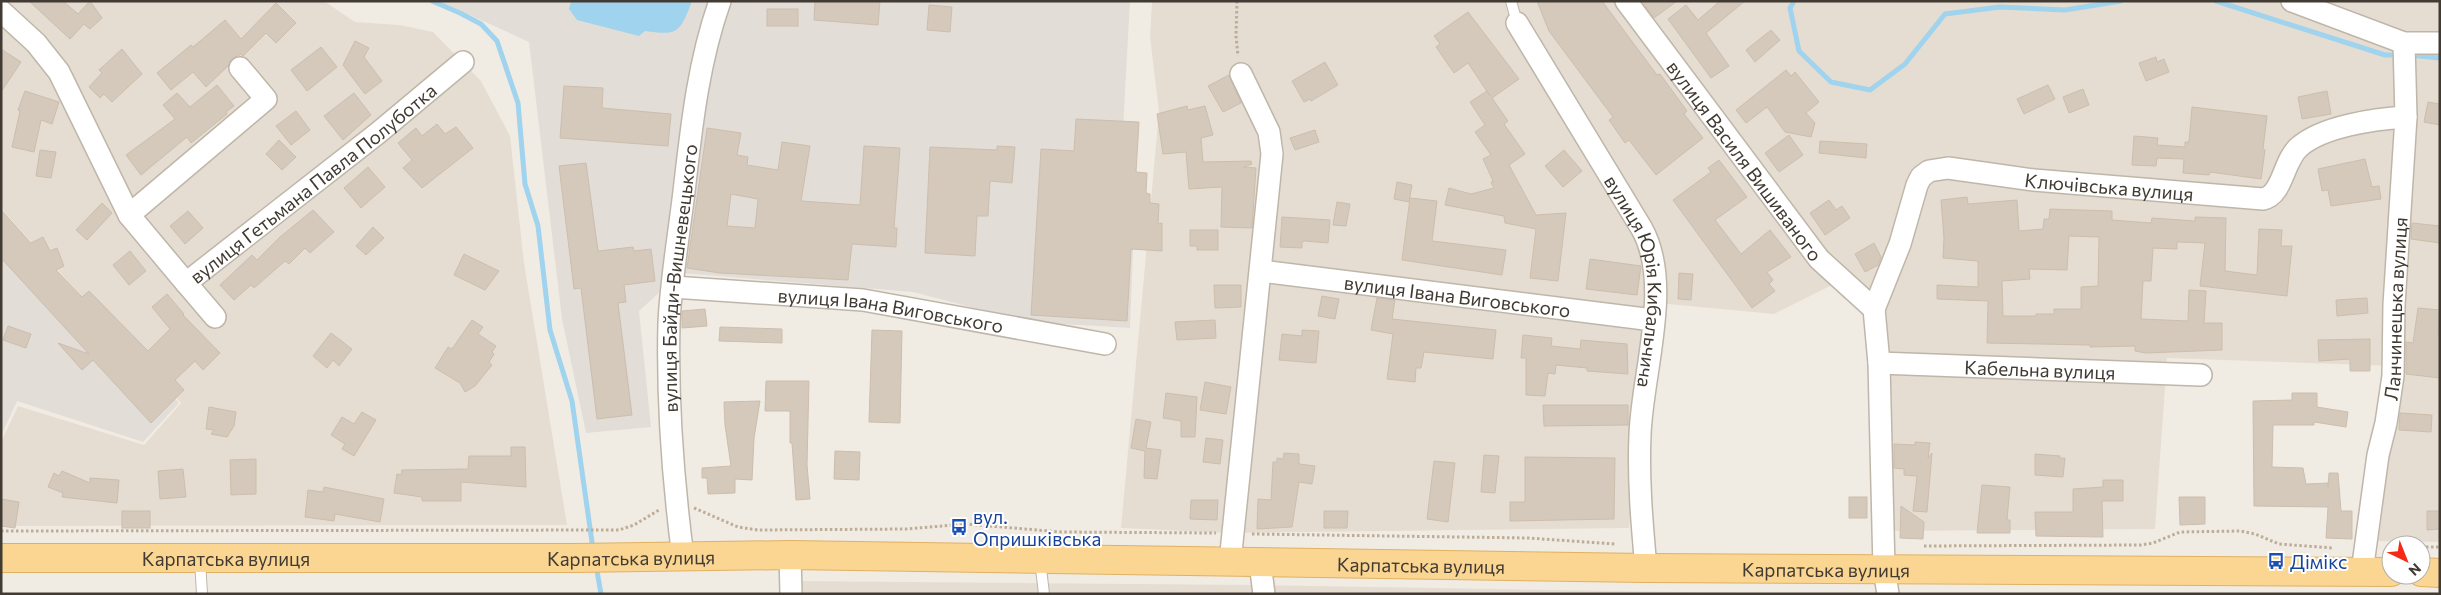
<svg xmlns="http://www.w3.org/2000/svg" width="2441" height="595" viewBox="0 0 2441 595" font-family="Commissioner,sans-serif">
  <style>
    .residential { fill: #e5ddd1 }
    .industrial { fill: #e3ddd8 }
    .water { fill: #a0d3ed }
    .lines { fill: none; stroke-linecap: round; stroke-linejoin: round }
    .stream { stroke: #a0d3ed; stroke-width: 5 }
    .building { fill: #d5c9bc; stroke: #cdbeac; fill-rule: evenodd }
    .lane-casing { stroke: #bfb6a9; stroke-width: 12 }
    .street-casing { stroke: #bfb6a9; stroke-width: 24 }
    .primary-casing { stroke: #dfb163; stroke-width: 30 }
    .path { stroke: #bdad98; stroke-width: 3; stroke-dasharray: 2.5 2.5; stroke-linecap: butt }
    .lane { stroke: #fff; stroke-width: 10 }
    .street { stroke: #fff; stroke-width: 21 }
    .primary { stroke: #fbd692; stroke-width: 28 }
    .labels { text-anchor: middle; dominant-baseline: central; stroke-width: 4; stroke-linejoin: round; paint-order: stroke }
    .street-label { font-size: 19px; fill: #423b33; stroke: #fff }
    .transit-label { font-size: 19px; fill: #164399; stroke: #fff; text-anchor: start }
  </style>
  <rect width="100%" height="100%" fill="#f1ece3"/>
  <g class="residential">
    <path d="M1,1H324L355,22L400,25L433,32L481,81L510,136L524,263L567,525L1,526V442L18,406L144,445L181,403L1,209Z"/>
    <path d="M1152,1H2440V542L2368,541L2396,366L2167,358L2155,529L1884,531L1880,314L1846,278L1774,314L1647,302L1629,528L1229,533L1121,528L1159,112L1150,37Z"/>
    <path d="M801,581L1251,585L1806,594H802Z"/>
  </g>
  <g class="industrial">
    <path d="M439,1H1130L1121,166L1136,173L1130,328L1028,322L913,292L681,273L639,311L651,427L586,433L562,319L529,42Z"/>
    <path d="M1,211L179,403L143,442L17,401L1,436Z"/>
  </g>
  <path class="water" d="M571,1H692C680,32 679,36 645,31L639,36L577,20L569,9Z"/>
  <g class="lines">
    <g class="stream">
      <path d="M432,1L460,13L481,24L497,41L518,103L525,184L538,226L550,330L572,401L593,549"/>
      <path d="M1794,1L1790,8L1799,51L1831,82L1870,90L1905,64L1945,14L2000,7L2065,10L2121,1"/>
      <path d="M2216,1L2385,55H2400"/>
      <path d="M2408,55L2440,58"/>
      <path d="M596,565L601,594"/>
    </g>
  </g>
  <g class="building">
    <path d="M29,1H63L78,14L90,1L102,18L90,29L84,24L70,39Z"/>
    <path d="M815,1H880L878,25L814,20Z"/>
    <path d="M1537,1H1602L1657,75L1660,74L1687,111L1684,114L1703,138L1656,175L1629,140L1625,143L1609,120L1613,117L1549,31Z"/>
    <path d="M1642,1H1677L1654,18Z"/>
    <path d="M1720,1H1745L1706,33L1729,66L1711,78L1668,19L1686,5L1698,20Z"/>
    <path d="M276,3L296,23L276,43L266,33L243,56L241,54L232,59L228,66L206,87L193,72L171,90L157,73L191,45L193,47L225,20L241,39Z"/>
    <path d="M929,5L952,7L950,32L927,30Z"/>
    <rect x="767" y="9" width="31" height="17"/>
    <path d="M1468,12L1519,79L1492,98L1508,121L1504,124L1525,154L1509,165L1536,215L1566,213L1558,281L1530,278L1536,229L1505,223L1504,216L1445,205L1449,188L1471,194L1494,188L1491,182L1493,181L1483,159L1491,155L1475,132L1485,125L1470,102L1487,91L1490,96L1468,63L1454,73L1436,47L1440,44L1434,36Z"/>
    <path d="M1771,30L1780,40L1755,62L1746,50Z"/>
    <path d="M355,41L369,48L364,57L382,81L365,94L343,65Z"/>
    <path d="M321,47L337,67L307,91L291,70Z"/>
    <path d="M1,49L21,62L1,92Z"/>
    <path d="M122,49L142,74L112,102L104,94L100,98L89,87L102,73L99,70Z"/>
    <path d="M2156,57L2157,62L2164,59L2169,72L2146,81L2139,63Z"/>
    <path d="M1325,62L1338,85L1311,101L1310,99L1304,102L1292,81Z"/>
    <path d="M1786,70L1791,76L1795,72L1819,102L1806,113L1815,123L1811,137L1785,132L1767,107L1746,123L1736,110Z"/>
    <path d="M1229,75L1241,103L1223,112L1208,86Z"/>
    <path d="M217,85L234,106L226,112L227,114L191,143L187,137L141,175L126,155L175,119L163,105L177,93L190,107Z"/>
    <path d="M2048,85L2055,99L2024,114L2017,99Z"/>
    <path d="M564,86L603,88L602,108L671,114L668,146L560,138Z"/>
    <path d="M2083,89L2089,105L2069,113L2063,97Z"/>
    <path d="M25,91L59,102L52,124L41,120L34,152L12,147L20,111L18,110Z"/>
    <path d="M2327,91L2331,114L2302,119L2298,97Z"/>
    <path d="M354,93L371,115L343,140L324,116Z"/>
    <path d="M2428,102L2440,104V125L2424,122Z"/>
    <path d="M1187,106L1188,110L1205,106L1213,135L1201,138L1203,162L1251,161L1252,164L1244,167L1256,168L1252,228L1221,227L1222,187L1189,189L1186,152L1163,154L1157,114Z"/>
    <path d="M2192,107L2267,116L2263,149L2265,150L2261,179L2210,172L2209,175L2183,173L2184,159L2157,158L2156,166L2132,165L2134,136L2158,138L2157,145L2185,147V142H2189Z"/>
    <path d="M296,111L310,130L291,145L276,126Z"/>
    <path d="M1076,119L1139,122L1136,172L1147,173L1146,193L1150,194V203L1159,204L1158,224L1162,223V251L1131,249L1127,321L1031,315L1041,149L1074,151Z"/>
    <path d="M437,124L445,134L456,127L473,148L422,188L403,168L412,160L398,143L416,128L422,136Z"/>
    <path d="M707,128L741,133L737,155L748,157L747,165L778,170L782,142L810,146L801,201L860,205L864,146L900,148L894,228H897L896,247L852,244L848,280L720,273L687,268ZM731,194L758,199L755,228L727,226Z"/>
    <path d="M1315,130L1319,142L1295,150L1290,138Z"/>
    <path d="M1789,135L1803,155L1779,172L1765,153Z"/>
    <path d="M279,140L296,157L282,170L266,154Z"/>
    <path d="M1820,141L1867,144L1866,158L1819,153Z"/>
    <path d="M997,146L1015,147L1012,183L990,181L988,216H977L975,256L925,253L930,147L997,150Z"/>
    <path d="M40,150L56,152L51,178L36,176Z"/>
    <path d="M1564,150L1582,171L1563,187L1545,166Z"/>
    <path d="M2365,159L2372,187L2379,186L2381,199L2331,206L2328,190L2322,191L2318,169Z"/>
    <path d="M1719,160L1747,197L1715,220L1741,254L1770,230L1791,257L1767,272L1773,280L1769,284L1775,291L1752,308L1673,200L1711,172L1708,168Z"/>
    <path d="M586,163L598,251L633,247L634,251L651,249L655,281L624,285L626,302L618,303L632,415L597,419L581,288L574,289L559,166Z"/>
    <path d="M368,167L385,187L361,208L344,188Z"/>
    <path d="M1397,182L1412,185L1409,202L1394,199Z"/>
    <path d="M1967,197L1968,204L2017,200L2019,231L2043,229L2044,219H2049L2050,209L2112,211V220L2151,223L2152,218L2195,221V217L2226,218L2225,271L2257,275L2259,229L2282,230L2281,246H2292L2287,296L2200,286L2205,243L2177,242V249L2153,248L2151,281H2143L2141,319L2188,321L2189,290L2206,291L2204,323H2222V350L2146,353L2135,351V346L2090,347V345L1987,343L1988,301L1937,299V285L1978,287V261L1943,258L1944,238L1941,200ZM2069,236L2099,237L2098,286L2081,287V309H2054V314H2036V316H2003L2002,281L2030,279L2029,269L2067,270Z"/>
    <path d="M1410,198L1437,201L1432,241L1506,250L1502,275L1402,260Z"/>
    <path d="M1829,200L1836,210L1842,206L1850,218L1825,235L1810,213Z"/>
    <path d="M1337,202L1350,204L1346,226L1333,225Z"/>
    <path d="M102,203L112,213L87,240L76,230Z"/>
    <path d="M1,210L31,243L43,237L50,251L57,248L64,266L56,270L82,297L89,291L148,351L170,329L152,307L167,294L184,314L183,315L220,353L203,370L195,361L175,380L184,390L151,423L93,360L82,370L58,343L89,354L1,258Z"/>
    <path d="M313,210L334,232L310,253L305,248L289,264L285,261L254,288L251,285L234,300L220,285L252,255L257,260L280,237Z"/>
    <path d="M188,211L203,228L185,244L170,226Z"/>
    <path d="M1282,217L1330,220L1328,243L1305,241L1302,242V248L1280,247Z"/>
    <path d="M2412,223L2440,226V243L2411,239Z"/>
    <path d="M373,227L384,238L366,255L356,246Z"/>
    <path d="M1190,230H1218V250H1197V246H1190Z"/>
    <path d="M1874,243L1881,257L1878,265L1865,272L1855,254Z"/>
    <path d="M130,251L146,271L129,285L113,265Z"/>
    <path d="M464,254L499,271L485,290L454,275Z"/>
    <path d="M1590,259L1641,266L1637,295L1586,289Z"/>
    <path d="M1679,273L1693,274L1691,300L1678,299Z"/>
    <path d="M1214,285H1241V307L1215,308Z"/>
    <path d="M1322,296L1339,299L1335,319L1318,316Z"/>
    <path d="M1377,298L1395,300L1392,319L1496,330L1493,359L1424,352L1421,368H1416L1415,382L1387,379L1393,334L1371,330Z"/>
    <path d="M2367,298L2368,313L2337,316L2336,300Z"/>
    <path d="M2418,308L2440,310L2438,334H2440V378L2406,374V342L2413,343Z"/>
    <path d="M705,309L707,326L682,328V311Z"/>
    <path d="M472,320L483,327L478,334L496,346L492,352L494,354L489,362L492,365L475,386L465,392L460,383L435,368L448,347L452,349Z"/>
    <path d="M1215,320L1216,338L1177,340L1175,322Z"/>
    <path d="M8,326L31,334L26,348L3,340Z"/>
    <path d="M720,327L782,329V343L719,341Z"/>
    <path d="M872,330L902,331L900,423L869,422Z"/>
    <path d="M1302,330L1319,331L1316,363L1279,360L1282,334L1302,336Z"/>
    <path d="M331,333L352,349L339,366L333,360L327,368L313,356Z"/>
    <path d="M1523,335L1552,338L1551,346L1580,349L1581,340L1627,344L1628,374L1587,371V368L1556,365L1555,374L1548,373L1545,396L1526,395V358H1521Z"/>
    <path d="M2370,339V371H2350V359L2319,361L2318,340Z"/>
    <path d="M766,381H809L807,465L810,499L796,500L792,443H790V411H765Z"/>
    <path d="M1205,382L1231,387L1226,414L1200,410Z"/>
    <path d="M1166,393L1197,397L1195,437H1181V421L1163,418Z"/>
    <path d="M2292,393H2317V407L2348,412L2346,427L2314,422V425H2273L2272,467L2303,468L2306,484L2328,483V487L2329,473H2338L2341,511H2352V539L2326,538L2328,507L2254,506L2253,401L2292,400Z"/>
    <path d="M760,401L754,438L752,480L735,479V493L708,494L707,478H702V468L731,466L725,425L724,402Z"/>
    <path d="M1543,405H1628V425L1544,426Z"/>
    <path d="M209,407L236,412L234,426L227,437L211,434L214,430L206,429Z"/>
    <path d="M362,412L376,420L354,456L342,449L345,444L331,435L342,417L354,424Z"/>
    <path d="M2400,413L2432,415L2431,432L2399,430Z"/>
    <path d="M1136,419L1151,422L1146,448L1161,450L1157,479L1144,478L1145,451L1131,448Z"/>
    <path d="M1206,438L1223,440L1220,464L1203,462Z"/>
    <path d="M1915,442L1930,443L1928,458L1932,453L1927,512L1913,511L1917,476L1904,475V469L1894,468V444L1915,445Z"/>
    <path d="M511,447H525L526,487L461,482V501H422V497L394,493L397,474L401,475L402,470L468,469L469,456H511Z"/>
    <path d="M835,451L860,452L859,480L834,479Z"/>
    <path d="M1284,453L1299,454V464L1315,466L1312,484L1299,482L1292,527L1257,529L1258,499L1271,500L1273,462H1277V458L1283,459Z"/>
    <path d="M2035,454L2060,456L2059,458H2065L2063,477L2035,475Z"/>
    <path d="M1484,455L1499,456L1495,493L1481,492Z"/>
    <path d="M1525,457L1615,458L1614,519L1510,521V502H1525Z"/>
    <path d="M256,459V494L231,495L230,460Z"/>
    <path d="M1434,461L1455,463L1448,522L1427,519Z"/>
    <path d="M183,469L186,497L160,499L158,471Z"/>
    <path d="M62,471L90,483V478L119,480L117,503L62,497L63,493L48,487L54,473L59,476Z"/>
    <path d="M2103,480H2123V501H2102L2103,537L2036,536L2035,512H2073V489L2103,487Z"/>
    <path d="M1982,485L2010,487L2007,520H2010V533H1977Z"/>
    <path d="M324,487L384,499L380,522L335,514L334,521L305,517L308,490L323,492Z"/>
    <rect x="1849" y="497" width="18" height="21"/>
    <path d="M2179,497H2205V524L2180,525Z"/>
    <path d="M1,499L19,502L15,528L1,526Z"/>
    <path d="M1191,500H1218L1217,520L1190,519Z"/>
    <path d="M1901,506L1924,522L1923,539L1900,538Z"/>
    <rect x="122" y="511" width="28" height="17"/>
    <path d="M1324,511H1348L1347,528H1324Z"/>
    <path d="M2427,511H2440V529L2427,530Z"/>
  </g>
  <g class="lines">
    <g class="lane-casing">
      <g id="lane">
        <path d="M1511,1L1517,23"/>
        <path d="M200,560L202,594"/>
        <path d="M1040,560L1044,594"/>
      </g>
    </g>
    <g class="street-casing">
      <g id="street">
        <path id="s1" d="M1626,1L1819,259L1874,309"/>
        <path d="M2292,1L2404,43H2440"/>
        <path id="s2" d="M1,11L36,43L59,72L129,215L186,283L378,133L463,62"/>
        <path id="s3" d="M1517,23L1642,229C1673,285 1642,373 1640,435C1638,479 1642,524 1646,568"/>
        <path d="M129,215L266,99L240,68"/>
        <path id="s4" d="M1261,271L1653,320"/>
        <path d="M186,283L215,317"/>
        <path id="s5" d="M673,287L863,300L1105,344"/>
        <path id="s6" d="M1874,309L1900,244L1917,185L1921,177L1929,171L1948,168L2034,180L2263,199C2283,195 2283,161 2299,147C2323,126 2375,119 2406,117"/>
        <path d="M1874,309L1879,363L1884,569L1888,594"/>
        <path id="s7" d="M1879,363L2201,375"/>
        <path d="M790,555L791,594"/>
        <path id="s8" d="M683,557C673,480 667,401 669,323C671,277 680,229 685,183C692,122 699,60 720,1"/>
        <path d="M1230,562L1272,154L1269,132L1241,74"/>
        <path d="M1260,563L1264,594"/>
        <path id="s9" d="M2362,572L2378,455L2386,423L2393,376L2394,305L2406,117L2404,43"/>
      </g>
    </g>
    <g class="primary-casing">
      <g id="primary">
        <path id="s10" d="M1,558H575L790,555L1646,568L2391,572"/>
        <path d="M2421,572L2440,573"/>
      </g>
    </g>
    <g class="path">
      <path d="M1237,1L1236,36L1238,56"/>
      <path d="M694,508L738,527L758,530L906,529L966,524L1061,532L1216,533"/>
      <path d="M1,531L619,530L634,525L659,510"/>
      <path d="M1252,534L1528,538L1615,544"/>
      <path d="M1924,546L2141,545L2153,543L2180,532L2240,531L2255,534L2279,544L2333,548"/>
      <path d="M2421,547H2440"/>
    </g>
    <use href="#lane" class="lane"/>
    <use href="#street" class="street"/>
    <use href="#primary" class="primary"/>
  </g>
  <defs>
    <g id="bus-bare" transform="scale(1.35)"><path d="M-5-6H5V4H4V6H2V4H-2V6H-4V4H-5ZM-3.5-4V0h7V-4ZM-3.5 1.2v1.5H-2V1.2ZM2 1.2v1.5H3.5V1.2Z" fill="#1a4fb4" stroke="#fff" stroke-width="2.5" paint-order="stroke"/></g>
  </defs>
  <g fill-rule="evenodd">
    <use href="#bus-bare" x="959" y="527"/>
    <use href="#bus-bare" x="2276" y="561"/>
  </g>
  <g class="labels">
    <g class="street-label">
      <text stroke="none"><textPath href="#s1" startOffset="199">вулиця Василя Вишиваного</textPath></text>
      <text stroke="none"><textPath href="#s2" startOffset="494">вулиця Гетьмана Павла Полуботка</textPath></text>
      <text stroke="none"><textPath href="#s6" startOffset="332">Ключівська вулиця</textPath></text>
      <text stroke="none"><textPath href="#s8" startOffset="280">вулиця Байди-Вишневецького</textPath></text>
      <text stroke="none"><textPath href="#s3" startOffset="291">вулиця Юрія Кибальчича</textPath></text>
      <text stroke="none"><textPath href="#s4" startOffset="198">вулиця Івана Виговського</textPath></text>
      <text stroke="none"><textPath href="#s9" startOffset="266">Ланчинецька вулиця</textPath></text>
      <text stroke="none"><textPath href="#s5" startOffset="219">вулиця Івана Виговського</textPath></text>
      <text stroke="none"><textPath href="#s7" startOffset="161">Кабельна вулиця</textPath></text>
      <text stroke="none"><textPath href="#s10" startOffset="630">Карпатська вулиця</textPath></text>
      <text stroke="none"><textPath href="#s10" startOffset="225">Карпатська вулиця</textPath></text>
      <text stroke="none"><textPath href="#s10" startOffset="1420">Карпатська вулиця</textPath></text>
      <text stroke="none"><textPath href="#s10" startOffset="1825">Карпатська вулиця</textPath></text>
    </g>
    <g class="transit-label">
      <text x="973" y="516">вул.<tspan x="973" dy="22">Опришківська</tspan></text>
      <text x="2290" y="561">Дімікс</text>
    </g>
  </g>
  <rect width="2441" height="595" fill="none" stroke="#423b33" stroke-width="5"/>
  <g transform="translate(2406 560) rotate(137)"><circle r="24" fill="#ffffff" stroke="#b3b1ad"/>
  <path d="M0-4L9 19L0 12L-9 19Z" fill="#f42917"/>
  <text y="-8" font-size="14" font-weight="bold" text-anchor="middle" fill="#423b33">N</text>
  </g>
</svg>
